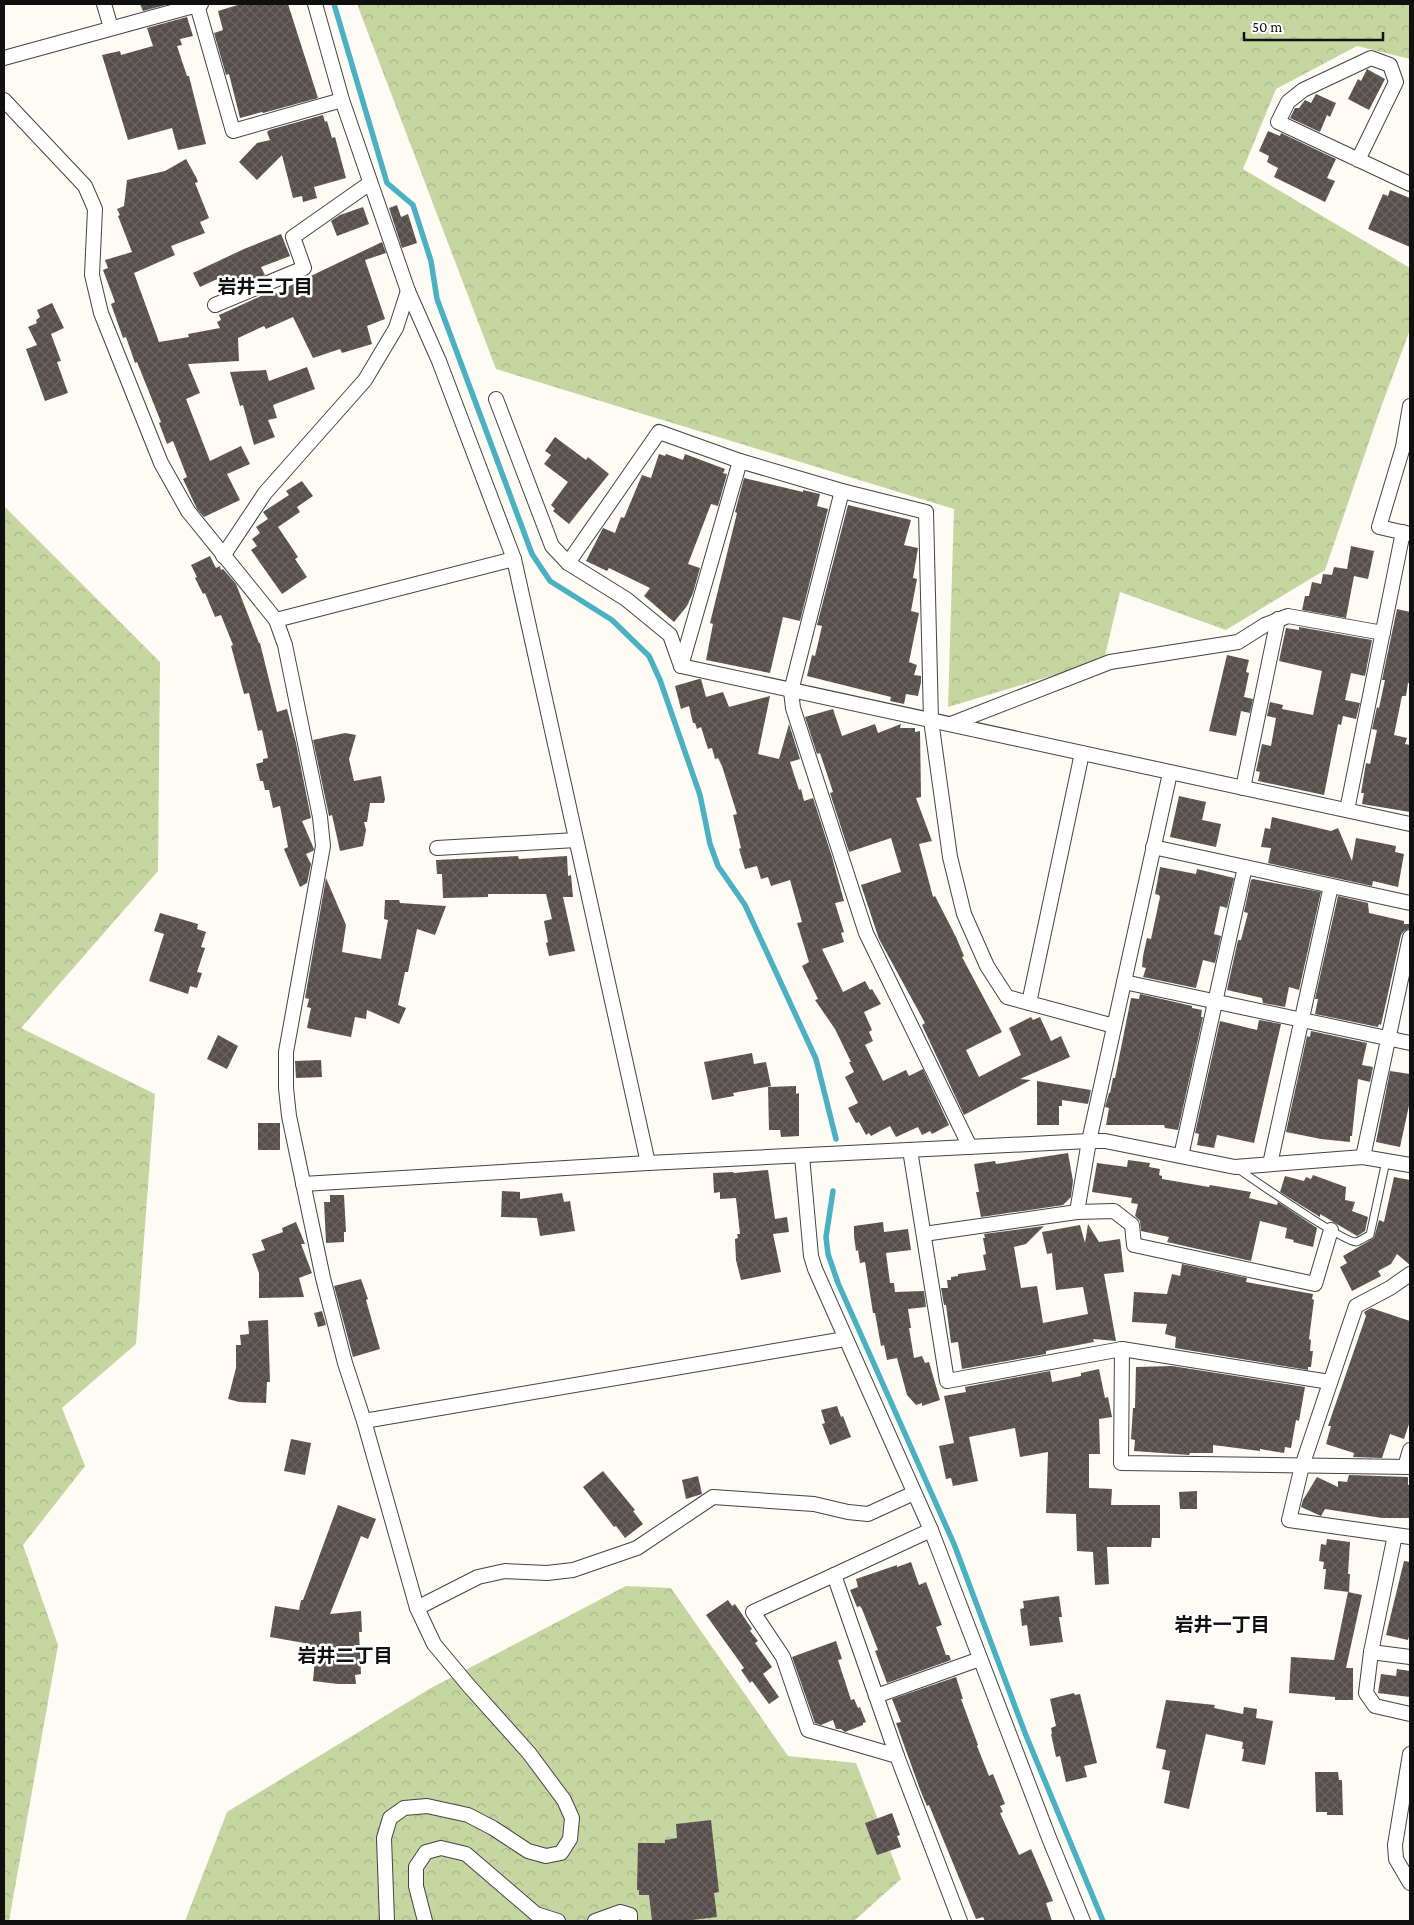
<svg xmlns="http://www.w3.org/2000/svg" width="1414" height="1925" viewBox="0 0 1414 1925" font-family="'Crimson Pro','Noto Sans JP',serif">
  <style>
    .forest { fill: url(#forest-crowns) }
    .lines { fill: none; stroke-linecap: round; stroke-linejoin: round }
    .stream { stroke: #4bb1c2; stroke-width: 5.5 }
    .building { fill: url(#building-cross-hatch) }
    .service-casing { stroke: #434343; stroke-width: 9 }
    .minor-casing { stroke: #434343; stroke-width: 16 }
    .service { stroke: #fff; stroke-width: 7 }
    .minor { stroke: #fff; stroke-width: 14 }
    .labels { text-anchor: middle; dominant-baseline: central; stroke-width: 5; stroke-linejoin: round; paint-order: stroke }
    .neighbourhood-label { font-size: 19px; font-weight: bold; fill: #101010; stroke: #fff }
  </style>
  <defs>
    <pattern id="forest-crowns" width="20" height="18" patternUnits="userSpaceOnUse" patternTransform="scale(1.25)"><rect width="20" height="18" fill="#c6d6a1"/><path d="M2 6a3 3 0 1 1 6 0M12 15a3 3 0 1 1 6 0" fill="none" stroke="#a9b78a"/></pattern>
    <pattern id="building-cross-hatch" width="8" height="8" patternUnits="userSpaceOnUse" patternTransform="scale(1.25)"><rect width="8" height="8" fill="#584f4d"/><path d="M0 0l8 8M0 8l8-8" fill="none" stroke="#6b6462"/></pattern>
  </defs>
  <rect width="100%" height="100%" fill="#fefaf4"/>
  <g class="forest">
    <path d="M357,4H1410V59L1357,46L1276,89L1243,169L1410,268V330L1381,407L1325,570L1226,630L1120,592L1104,660L948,707L954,509L496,369Z"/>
    <path d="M4,506L160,662L158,871L21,1028L155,1094L136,1344L62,1408L85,1466L23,1545L58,1645L9,1921H4Z"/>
    <path d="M626,1586L671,1588L788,1756L856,1763L901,1879L854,1921H185L227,1812L431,1688Z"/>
  </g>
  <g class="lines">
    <g class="stream">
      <path d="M334,4L387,183L413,205L431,261L437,299L532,554L550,581L612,620L649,656L660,680L700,795L710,844L718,866L745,905L816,1059L836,1139"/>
      <path d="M833,1191L826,1237L828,1254L838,1283L954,1544L1025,1733L1103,1921"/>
    </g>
  </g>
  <g class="building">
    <path d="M140,4H169L143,11Z"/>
    <path d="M241,4H288L318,98L263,113L262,112L240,118L229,74L226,75L214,33L223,30L218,11Z"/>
    <path d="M187,17L193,36L180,39L182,45L177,46L187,76H189L206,144L178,150L172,128L128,140L102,55L120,51L121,55L153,46L147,28Z"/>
    <path d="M1367,69L1385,79L1369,110L1348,99L1358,79L1361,81Z"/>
    <path d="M1316,94L1336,103L1330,117L1327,115L1320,132L1290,118L1295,108H1299L1305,100L1311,103Z"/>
    <path d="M323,115L325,122L327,121L332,138L335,137L346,178L314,187L317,198L303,202L302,196L293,198L282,155L257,180L239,162L257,143L270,140L267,132L269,130Z"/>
    <path d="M1268,131L1280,136L1281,133L1336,159L1327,178L1335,181L1325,202L1274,177L1278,168L1267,162L1269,156L1259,151Z"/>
    <path d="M186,159L196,177L198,182L195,183L209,218L200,222L205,233L171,246L175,255L134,273L159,342L189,337L188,334L220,328L217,322L221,320L219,315L272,291L273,294L382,242L386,253L365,260L385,319L367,326L372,344L342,353L340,349L313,358L293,317L266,329L264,326L238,338L239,361L188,364L200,393L186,399L210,461L241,446L250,464L227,474L240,500L204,517L197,509L183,479L187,477L173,441L167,444L159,423L161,422L137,362L135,363L126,337L123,338L111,304L115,302L103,270L108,268L105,260L132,252L118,216L120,215L117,209L124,206L127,180L165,171Z"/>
    <path d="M1390,190L1410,198V247L1368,229L1383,194L1388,196Z"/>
    <path d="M397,205L401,217L408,214L417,243L402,248L389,208Z"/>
    <path d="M363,207L369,224L337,236L331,221L340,215Z"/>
    <path d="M281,234L290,256L261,267L265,275L236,287L231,277L228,278L226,275L200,287L193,273L244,249Z"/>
    <path d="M52,303L64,328L51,334L61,361L57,362L68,393L45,401L26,349L37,345L28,327L37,323L36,320L40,317L37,310Z"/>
    <path d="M307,367L315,389L273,405L277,418L268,420L275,437L254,445L243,405L240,406L230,372L266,370L269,381Z"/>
    <path d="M555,437L586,460L588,457L609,474L569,524L553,511L555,509L551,505L568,482L544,464L551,455L545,451Z"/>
    <path d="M659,454L665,456L666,454L683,460L685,454L725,469L723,473L727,474L718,506L711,504L688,564L700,568L693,593L687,606L674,622L644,596L650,588L609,568L607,571L586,561L603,528L615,533L621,517L624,518L642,475L651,478Z"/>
    <path d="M744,478L803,492V490L820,494L817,506L828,509L800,621L783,617L770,673L706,660L713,624L710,623L737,513L735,512Z"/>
    <path d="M302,481L313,496L297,507L300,512L278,527L298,557L295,559L307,577L282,594L251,550L257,546L252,539L260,533L256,527L268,519L263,512L289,495L286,491Z"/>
    <path d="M848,505L911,520L904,545L918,548L913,578L917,579L911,611L919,613L909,662L917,665L914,675L921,676V682L918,696L906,694L904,704L890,701L891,697L807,676L812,655L815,656L822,626L817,625Z"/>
    <path d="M1351,546L1374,551L1368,579L1354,576L1346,618L1302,610L1305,596H1309L1312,582L1321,584L1323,574L1332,575L1334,567L1347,569Z"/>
    <path d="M210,556L216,568L220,566L221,570L223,569L236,584L259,643H260L277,712L287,709L296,743L311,818L302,821L314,849L313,851L306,854L311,864L307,883L300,887L284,849L288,847L280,806L273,808L269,790H265L263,781H260L256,764L263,762V759L268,758L262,730L258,731L249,693L244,694L231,646L233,645L221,615L215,617L205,593L203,594L195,578L197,577L191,565Z"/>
    <path d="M1397,609L1410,612V683H1408L1406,696H1402L1394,735L1407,738L1405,744L1410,745V812L1362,804L1364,793H1361L1366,763L1370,764L1377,730L1372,729L1377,707L1379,708L1385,680H1382Z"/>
    <path d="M1299,627L1372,640L1365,676L1351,673L1345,700L1360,703L1356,719L1343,716L1341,725L1338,724L1324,795L1258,781L1260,772L1256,771L1262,744L1271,746L1276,718L1267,716L1270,702L1283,705L1282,709L1313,715L1322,671L1279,661L1286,628L1299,630Z"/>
    <path d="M1227,655L1249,660L1246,672L1249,673L1244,697L1253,699L1250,713L1241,711L1236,736L1209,731Z"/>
    <path d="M699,679H701L706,697L723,692L729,707L770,696L758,754L779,759L789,724L800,759L790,762L799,790L801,789L804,801L813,798L832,857L844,901L835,903L844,932L841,933L844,942L822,949L843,992L865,981L870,990L872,989L881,1004L864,1012L872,1030L869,1032L873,1041L865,1045L883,1081L906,1070L909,1076L923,1069L949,1125L932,1134L930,1131L922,1135L918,1127L896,1137L890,1126L871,1136L869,1133L866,1135L859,1122L856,1123L848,1108L858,1103L845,1077L854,1072L849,1062H851L835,1029L815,1000L818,999L802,966L809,962L797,923L802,922L790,880L771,886L768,877L761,879L757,866L745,869L739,849L741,848L733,815L737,814L722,766L718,758L715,759L712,748L708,749L701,727L697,729L695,723H693L689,706L681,709L675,686Z"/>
    <path d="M833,709L842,736L875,724L878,733L901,724L900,728H915V732L920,731L921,797L916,798L932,841L919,844L933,897L935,896L956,937L964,956L962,957L1002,1032L966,1050L979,1077L1021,1055L1009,1028L1031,1017L1033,1020L1040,1017L1051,1041L1061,1036L1070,1057L1020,1079L1031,1080L964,1115L922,1025L925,1023L879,939L861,885L901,872L891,838L849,852L830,793L833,792L820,753L817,754L805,717Z"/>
    <path d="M345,733L356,735L349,759L354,781L381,776L385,799L384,803H370L367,822H364L366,830L363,846L340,851L332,815L329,816L313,740Z"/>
    <path d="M1179,796L1206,802L1202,820L1221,824L1216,847L1170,837Z"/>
    <path d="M1272,817L1331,831L1338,828L1352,861L1356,838L1396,846L1395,852L1404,854L1398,887L1373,881L1372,886L1268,863L1271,848L1261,847L1265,828L1270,829Z"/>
    <path d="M518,856L519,859L567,856L568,876L571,875L573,897H563L575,951L549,956L546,943L548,942L544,921L552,919L546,894H488V897L443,898L442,874H437L436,860Z"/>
    <path d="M1160,867L1196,874L1197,869L1234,878L1227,908L1220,906L1214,934L1221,936L1215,963L1203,960L1196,988L1143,977L1146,968L1142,967L1143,956L1147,938L1151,939L1160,897L1159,895L1155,894Z"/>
    <path d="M326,878L346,925L342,952L381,959L388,920L384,919L385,900H399L400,903L446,906L435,935L417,929L408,972H405L398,1005L406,1008L399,1024L367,1010L366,1019L355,1017L351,1037L307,1028L311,1008L307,1007L309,999L305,998Z"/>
    <path d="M1253,879L1321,892L1299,990L1289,987L1285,1007L1263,1003L1262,998L1227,990L1238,940H1241L1248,913L1244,912L1251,880Z"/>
    <path d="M1338,896L1368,903L1369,913L1404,921V924H1410V928L1404,931L1401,935L1381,1025L1379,1024L1378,1027L1315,1014L1318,999H1315Z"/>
    <path d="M160,913L198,924L197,929L206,932L201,947L205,948L197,972L202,973L197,988L190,986L188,994L149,981L164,934L154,931Z"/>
    <path d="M1140,994L1192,1006V1008L1202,1010L1201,1017H1203L1178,1130L1165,1128L1164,1125H1106L1109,1108L1105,1107L1109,1093H1110L1113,1078H1115L1131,998L1139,999Z"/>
    <path d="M1259,1020L1281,1024L1254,1143L1217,1135L1214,1148L1197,1145L1199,1134L1195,1133L1220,1021L1257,1030Z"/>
    <path d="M1311,1031L1367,1043L1362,1065L1373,1067L1370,1082L1358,1079L1352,1136H1350V1142L1321,1139L1286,1132L1307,1036L1310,1037Z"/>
    <path d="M218,1035L238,1046L227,1069L207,1059Z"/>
    <path d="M752,1053L754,1064L766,1062L771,1086L733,1093L734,1096L712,1100L704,1062Z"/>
    <path d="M321,1060L322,1077L296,1078L295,1061Z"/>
    <path d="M1390,1071L1410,1074V1101L1400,1147L1376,1142Z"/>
    <path d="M1037,1081L1091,1090L1088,1104L1062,1100V1106H1059V1125H1037Z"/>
    <path d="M796,1086V1094L799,1093V1136L781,1137L780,1130H769L768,1087Z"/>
    <rect x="258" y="1123" width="22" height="27"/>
    <path d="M1068,1153L1073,1181L1071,1197L1063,1205L981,1217L976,1192H979L974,1164L995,1161L996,1164Z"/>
    <path d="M1128,1160L1150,1163L1149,1167L1160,1169L1159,1175L1162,1176V1179L1209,1187L1210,1185L1251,1192L1249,1198L1277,1205L1278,1202L1317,1228L1313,1247L1293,1242L1294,1240L1285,1238L1287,1228L1260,1221L1251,1261L1167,1242L1169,1237L1141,1231L1140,1221L1135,1216L1138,1204L1131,1203L1132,1198L1092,1192L1097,1163L1127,1167Z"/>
    <path d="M768,1170L775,1219L787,1217L789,1232L773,1234L781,1272L741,1280L736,1260L735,1239L738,1238L737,1234H740L736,1198L720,1199V1192L714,1193L713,1173L733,1172L734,1173Z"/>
    <path d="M1313,1175L1346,1187L1345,1200L1355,1202L1352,1211L1368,1217L1365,1231L1357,1236L1320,1214V1217L1280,1192L1285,1176L1304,1181L1306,1177L1311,1179Z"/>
    <path d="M1394,1177L1410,1180V1265L1397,1254L1391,1264L1378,1271L1381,1276L1352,1291L1340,1267L1347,1263L1343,1256L1374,1238L1379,1220L1384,1222Z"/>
    <path d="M502,1191L520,1192V1199L562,1193L564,1202L570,1201L575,1231L540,1236L537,1218L501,1217Z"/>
    <path d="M330,1195H344L346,1232H344V1242L326,1243L324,1202H330Z"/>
    <path d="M296,1222L305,1244H301L312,1273L299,1278L304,1297L259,1298V1273L252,1254L265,1250L261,1240L283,1232L282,1228Z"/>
    <path d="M883,1222L884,1232L908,1229L911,1250L886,1253L890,1283H894L895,1292L924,1291L926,1307L908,1309L911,1328H909L914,1358L922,1356L925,1363L929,1362L940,1400L922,1406V1403L916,1405L907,1395L897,1358L887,1360L884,1345L881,1346L875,1313H873L865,1262L860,1263L858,1250L856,1251L854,1236V1226Z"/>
    <path d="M1088,1224L1099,1242L1120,1239L1124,1272L1104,1274L1116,1341L1093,1339L1094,1342L1046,1351V1354L962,1369L958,1342L951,1343L946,1305H944L941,1288H948L947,1280H951V1277L958,1276V1274L986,1270L983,1255L986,1254L983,1238H985L984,1234L1044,1226L1026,1244L1014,1247L1021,1288L1037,1286L1043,1323L1088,1314L1083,1287L1056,1290L1052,1253L1047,1254L1042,1232L1080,1225L1085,1243Z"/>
    <path d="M1182,1264L1247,1278L1246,1282L1313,1294L1312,1299L1314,1300L1309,1339L1311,1340L1310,1351H1313L1311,1367H1308V1370L1175,1348L1176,1337L1165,1334L1167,1324L1132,1322L1134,1292L1167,1294L1172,1274L1180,1276Z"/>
    <path d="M361,1279L368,1299L366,1300L380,1349L353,1357L334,1286Z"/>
    <path d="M1371,1308L1410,1321V1421L1404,1439L1390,1434L1382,1458L1353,1457L1354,1453L1326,1444L1331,1426H1328L1366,1316L1364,1312Z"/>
    <path d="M322,1311L326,1325L318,1327L314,1313Z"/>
    <path d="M268,1320L270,1382H267L266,1403L239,1402L228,1399L236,1368V1345H241L240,1335L249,1334L248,1321Z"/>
    <path d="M1172,1366L1305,1387L1299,1421L1296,1420L1291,1448L1285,1447L1284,1453L1260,1449V1451L1213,1445V1453H1190L1189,1455L1134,1451L1135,1440L1131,1439L1133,1408H1135L1136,1367Z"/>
    <path d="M1099,1369L1105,1398L1108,1397L1112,1417L1099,1419L1100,1454H1089V1488L1112,1489L1111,1505H1160V1538H1152L1151,1547H1107L1109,1584L1095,1585L1093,1552L1077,1551L1076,1514L1046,1513L1048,1452L1020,1457L1015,1428L969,1437L978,1481L953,1486L951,1478L946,1479L939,1446L954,1443L944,1396L966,1392L965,1387L1050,1371L1052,1382L1081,1376V1373Z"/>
    <path d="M837,1406L841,1417L843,1416L851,1437L830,1445L822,1424L825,1423L821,1410Z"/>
    <path d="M291,1439L311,1443L305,1475L284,1471Z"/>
    <path d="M603,1471L635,1510L633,1511L643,1524L625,1538L616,1526L614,1527L583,1487Z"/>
    <path d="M1349,1475L1408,1477V1485H1410V1518H1382L1325,1509L1321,1516L1301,1507L1303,1500L1317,1477L1338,1487V1481L1347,1482Z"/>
    <path d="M698,1476L702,1494L686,1499L682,1480Z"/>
    <path d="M1197,1491V1509H1180L1179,1492Z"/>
    <path d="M338,1505L376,1519L368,1539L361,1536L330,1614L361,1611L362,1632H359L361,1674L355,1675L356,1684H338L313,1681L316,1647L310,1646V1644L270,1637L275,1606L299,1610L301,1600H303Z"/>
    <path d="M1327,1539L1350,1542L1348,1574H1350L1349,1592L1324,1589L1326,1569H1323L1324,1562L1319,1561L1321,1544L1326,1545Z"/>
    <path d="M1404,1561L1410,1562V1633L1408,1640L1386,1635Z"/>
    <path d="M911,1562L919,1585L926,1582L942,1625L936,1627L946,1655H949L951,1660L887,1683L875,1651L878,1650L862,1609L860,1606L857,1607L850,1590L858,1587L856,1579L897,1565V1567Z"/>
    <path d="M1348,1592L1362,1595L1346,1668H1353V1700H1335V1697L1289,1693L1291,1657L1334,1660Z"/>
    <path d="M1059,1596L1062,1617H1059L1063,1642L1030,1646L1027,1625L1022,1626L1020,1609L1024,1608L1023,1601Z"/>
    <path d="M728,1600L732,1606L735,1604L752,1629L750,1631L758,1641L755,1643L772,1667L763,1674L779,1697L769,1704L752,1681L750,1683L741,1670L744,1668L706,1615Z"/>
    <path d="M836,1641L842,1659L838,1660L851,1700L854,1699L858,1708L860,1707L866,1722L863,1723V1725L845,1732L841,1729H836L833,1720L821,1725L815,1723L792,1657Z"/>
    <path d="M1397,1669L1410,1671V1697L1378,1693L1381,1674L1396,1676Z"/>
    <path d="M956,1677L963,1699H961L978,1745L977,1746L989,1776L993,1774L1005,1804L1000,1806L1003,1812L1000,1813L1019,1855L1031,1849L1049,1891L1053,1901L1046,1903L1052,1921H985L983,1917L976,1919L929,1805L927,1806L921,1792L896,1723L901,1722L892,1699Z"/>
    <path d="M1074,1693L1075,1695L1080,1694L1097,1763L1084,1766L1087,1777L1066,1782L1060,1756L1056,1757L1051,1734H1052L1051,1728L1056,1726L1050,1699Z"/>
    <path d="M1166,1700L1215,1705L1214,1708L1243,1714L1244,1707L1257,1709L1256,1718L1273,1721L1265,1765L1242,1761L1244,1749H1242L1243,1742L1206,1734L1189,1809L1164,1803L1170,1771L1162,1769L1166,1750L1156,1748Z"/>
    <path d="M1315,1772H1338L1339,1780H1342L1343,1815H1327V1812H1316Z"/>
    <path d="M892,1813L900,1835L897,1836L901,1847L877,1855L865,1823Z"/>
    <path d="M711,1820L719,1892L714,1893L717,1917L683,1921H652L649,1895H639V1890H637L638,1843H665V1840L677,1838L676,1824Z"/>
  </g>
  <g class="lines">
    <g class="service-casing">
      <path id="service" d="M1238,1169C1254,1180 1343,1242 1356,1242C1360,1241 1365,1237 1370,1235L1386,1161"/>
    </g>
    <g class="minor-casing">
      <g id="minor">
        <path d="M104,4L111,28"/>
        <path d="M315,4L342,100L408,291L439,361L514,559L648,1163"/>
        <path d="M197,5L233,131L342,100"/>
        <path d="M4,58L201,4"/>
        <path d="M4,100L85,186L95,209L92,275L101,313L161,463L188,511L276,620L285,645L320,817L323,846L286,1052V1088L289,1116L323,1278L345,1363L364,1421L417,1608L434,1644L469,1686L529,1753L564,1800L572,1818L570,1839L561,1853L546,1856L528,1851L493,1828L468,1815L427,1806L404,1808L390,1818L384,1838L387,1921"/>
        <path d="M1358,160L1396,82L1390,65L1371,58L1303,90L1288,102L1278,122L1410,184"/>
        <path d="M215,305L304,268L293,237L370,183"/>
        <path d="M496,399L552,546L568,563L626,599L670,635L681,666L1410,824"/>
        <path d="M1410,406L1403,447L1379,527L1410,534"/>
        <path d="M842,491L791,691L793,708L866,933L970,1147"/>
        <path d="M223,556L265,493L365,380L396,328L408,291"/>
        <path d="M568,563L659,432L740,461L842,491L926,512L931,720L950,857L964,914L987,966L1007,997L1114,1026"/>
        <path d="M276,620L514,559"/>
        <path d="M681,666L740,461"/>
        <path d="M951,724L1110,662L1238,642L1265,625L1288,616L1383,633"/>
        <path d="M1243,788L1278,619"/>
        <path d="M1347,810L1403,532"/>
        <path d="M1153,847L1410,903"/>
        <path d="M437,848L576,840"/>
        <path d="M1124,982L1410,1043"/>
        <path d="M1029,1003L1082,753"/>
        <path d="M910,1150L947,1381L1122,1349L1330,1382"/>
        <path d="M802,1156L811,1256L815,1269L931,1530L1049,1838L1083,1921"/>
        <path d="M1181,1156L1245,867"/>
        <path d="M1363,1157L1410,937"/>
        <path d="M1270,1164L1331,886"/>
        <path d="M303,1184L648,1163L1089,1141H1105L1235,1167L1363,1157L1410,1165"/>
        <path d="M1077,1212L1089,1141L1170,773"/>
        <path d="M924,1234L1077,1212L1114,1211L1132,1225L1134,1245L1315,1284L1331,1230"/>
        <path d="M1410,1274L1390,1288L1356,1306L1302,1466L1289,1520L1410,1537"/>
        <path d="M1122,1349L1121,1463L1410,1467"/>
        <path d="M364,1421L845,1339"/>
        <path d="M1405,1467L1410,1450"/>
        <path d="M931,1530L834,1575L897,1756L960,1921"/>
        <path d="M1395,1535L1371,1652L1366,1693L1375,1706L1410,1714"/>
        <path d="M834,1575L753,1612L783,1657L808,1730L897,1756"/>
        <path d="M417,1608L478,1577L505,1571L547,1573L573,1570L637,1548L713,1497L814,1504L848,1512L868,1514L914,1493"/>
        <path d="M1371,1652L1410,1657"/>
        <path d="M876,1696L980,1659"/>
        <path d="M1410,1754L1395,1845L1396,1859L1410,1883"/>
        <path d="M425,1921L416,1886V1867L426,1852L441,1848L466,1854L536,1914L558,1921"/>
        <path d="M595,1921L620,1912L630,1915V1921"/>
      </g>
    </g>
    <use href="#service" class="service"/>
    <use href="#minor" class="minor"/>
  </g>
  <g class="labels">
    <g class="neighbourhood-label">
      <text x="265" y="286">岩井三丁目</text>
      <text x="1222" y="1624">岩井一丁目</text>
      <text x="345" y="1655">岩井二丁目</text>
    </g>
  </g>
  <rect width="1414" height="1925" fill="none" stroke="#101010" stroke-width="10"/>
  <path d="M1244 32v8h139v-8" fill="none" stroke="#101010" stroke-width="2.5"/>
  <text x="1252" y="32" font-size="15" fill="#101010" stroke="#ffffff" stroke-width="4" paint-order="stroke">50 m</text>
</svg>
